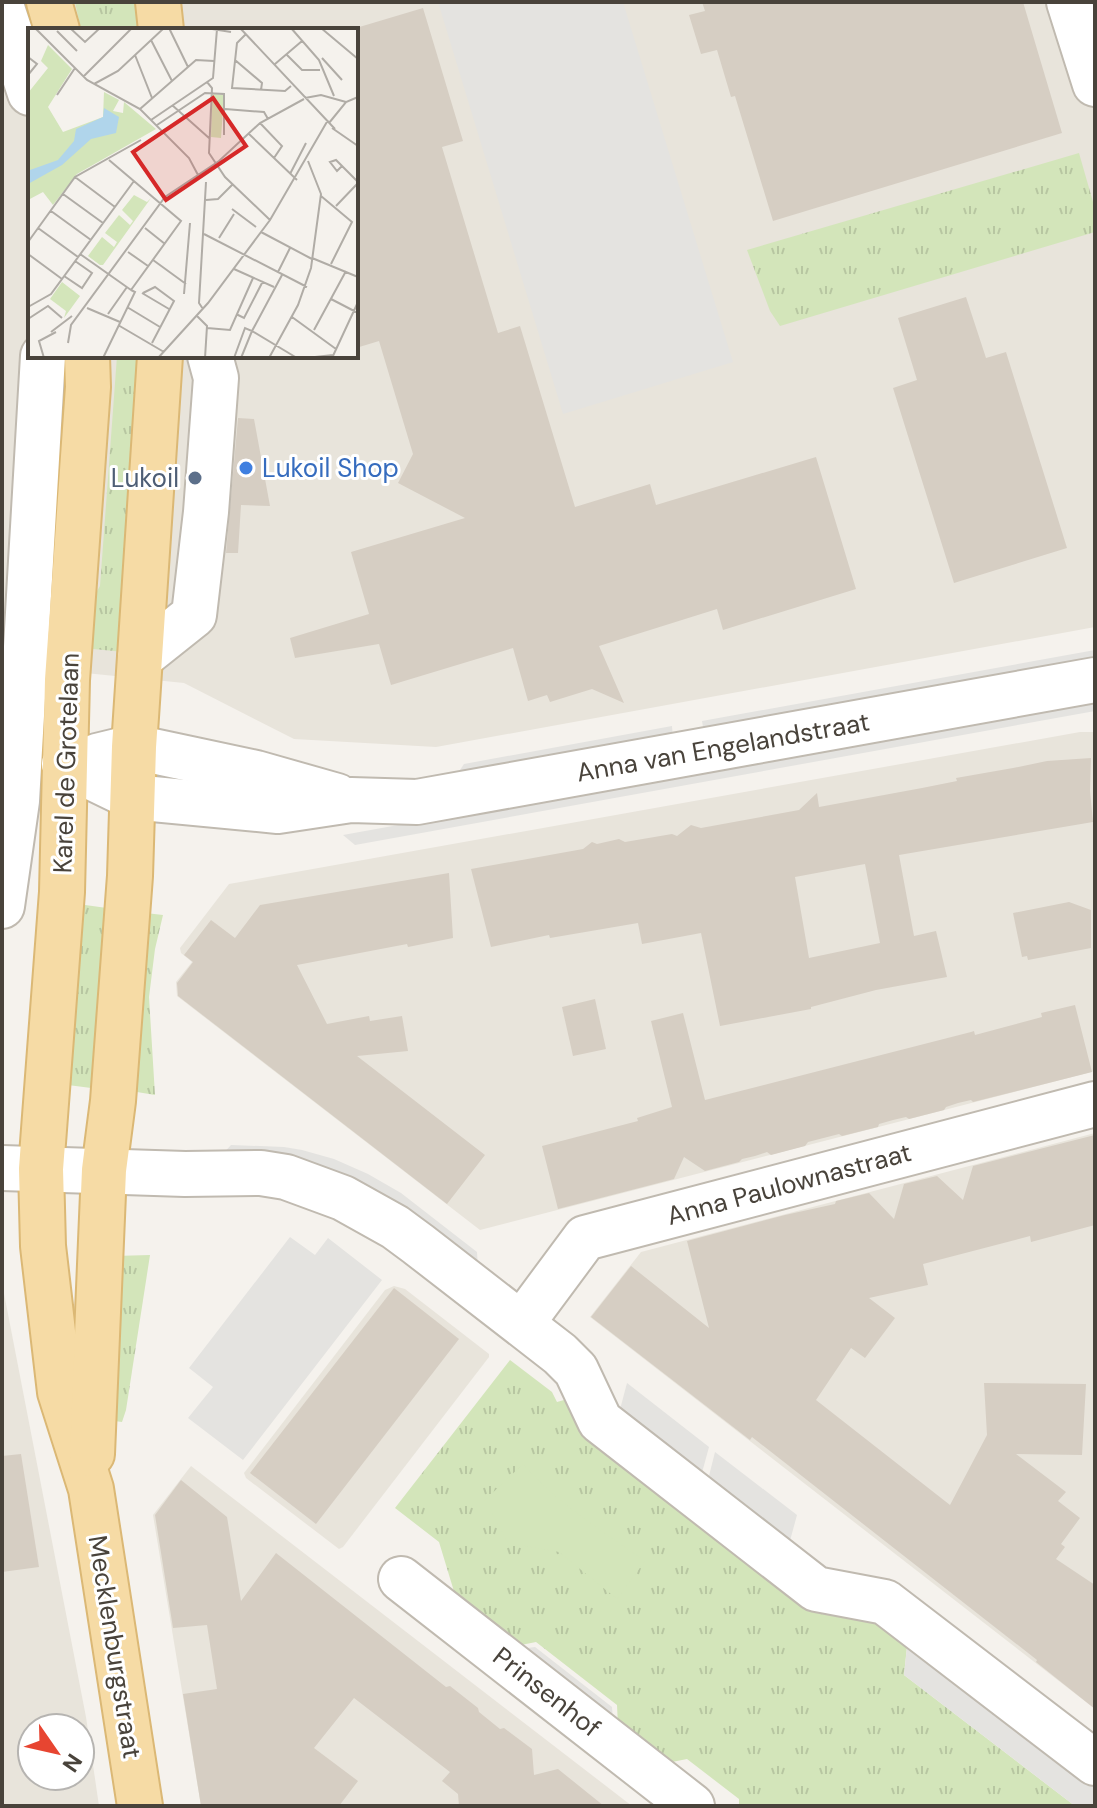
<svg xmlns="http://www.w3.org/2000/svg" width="1097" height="1808" viewBox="0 0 1097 1808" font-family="'DM Sans',sans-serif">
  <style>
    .residential { fill: #e8e4db; fill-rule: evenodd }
    .grass { fill: url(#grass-tufts) }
    .pitch { fill: #d3e5ba }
    .parking { fill: #e4e3e0 }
    .building { fill: #d6cec3; fill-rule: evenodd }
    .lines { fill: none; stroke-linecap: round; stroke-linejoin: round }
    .minor-casing { stroke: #c0bab0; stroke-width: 48 }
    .major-casing { stroke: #dbb875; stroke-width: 48 }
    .minor { stroke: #fff; stroke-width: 44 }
    .major { stroke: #f6dba5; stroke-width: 44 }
    .shop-dot { fill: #3f7fe0; stroke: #fff; stroke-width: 3 }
    .service-dot { fill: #5c6f8a; stroke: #fff; stroke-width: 3 }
    .labels { text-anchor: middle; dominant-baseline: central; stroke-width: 6; stroke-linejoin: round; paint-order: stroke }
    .shop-label { font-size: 26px; fill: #366cbe; stroke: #fff; text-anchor: start }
    .service-label { font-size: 26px; fill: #4e5e75; stroke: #fff; text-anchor: end }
    .street-label { font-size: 26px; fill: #49433b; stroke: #fff }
    .inset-road { fill: none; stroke: #b0aca6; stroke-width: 2 }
    .view { fill: #d62828; fill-opacity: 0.15; stroke: #d62828; stroke-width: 4 }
    .inset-edge { fill: none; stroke: #49433b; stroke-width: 4 }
  </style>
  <defs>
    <pattern id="grass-tufts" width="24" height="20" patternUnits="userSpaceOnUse" patternTransform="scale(2)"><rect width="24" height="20" fill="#d3e5ba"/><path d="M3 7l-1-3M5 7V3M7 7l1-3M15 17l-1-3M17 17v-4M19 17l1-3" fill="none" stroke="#b7c6a1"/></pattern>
  </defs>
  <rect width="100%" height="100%" fill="#f5f2ed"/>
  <g class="residential">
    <path d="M2,2H1095V627L436,747L294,739L184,683L26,667L2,838ZM30,30H356V356H30Z"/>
    <path d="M1080,732H1095V1071L480,1230L177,996L176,982L192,962L181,953L180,948L229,884Z"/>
    <path d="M1095,1133V1709L590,1317L641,1252Z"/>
    <path d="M2,1283L86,1717L99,1806H2ZM32,1728H80V1776H32Z"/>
    <path d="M394,1286L405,1289L489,1354V1357L343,1547L339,1549L246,1478L244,1473L385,1290Z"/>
    <path d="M191,1466L632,1806H201L153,1515Z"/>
  </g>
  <g class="grass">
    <path d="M75,2H135L139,30H81Z"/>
    <path d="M1079,153L1095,209V232L780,326L770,311L747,250Z"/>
    <path d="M117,356H143L124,652L83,648V615L100,586Z"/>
    <path d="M71,903L114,909L99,1089L60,1084Z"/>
    <path d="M137,912L163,915L155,949L149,997L155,1095L125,1090Z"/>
    <path d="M150,1255L126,1410L122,1422L107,1420L114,1256Z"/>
    <path d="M510,1360L552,1392L557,1402L571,1398L908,1637L904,1675L1075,1806H739V1799L687,1759L667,1763L618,1726L617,1705L536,1642L516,1646L456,1598L439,1542L395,1508Z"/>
  </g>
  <path class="pitch" d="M523,1464C558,1504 602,1531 645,1561L617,1599L559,1552L508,1543L492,1513L482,1503Z"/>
  <g class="parking">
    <path d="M438,2H623L733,362L563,414Z"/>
    <path d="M1095,650V662L704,733L702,721Z"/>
    <path d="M1095,699V711L355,845L343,835Z"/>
    <path d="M672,726L673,739L454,779L464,764Z"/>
    <path d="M231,1145L284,1147L302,1150L334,1159L368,1174L401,1193L477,1252L478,1268L394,1202L363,1183L312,1163L221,1156Z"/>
    <path d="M290,1237L315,1255L328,1238L382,1280L243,1460L188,1418L213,1387L189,1368Z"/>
    <path d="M627,1383L709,1447L700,1480L618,1417Z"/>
    <path d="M715,1452L797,1515L788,1548L707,1484Z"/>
    <path d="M908,1637L1095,1781V1806H1075L904,1675Z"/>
    <path d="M535,1647L612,1707L613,1721L520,1649Z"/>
  </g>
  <g class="building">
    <path d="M702,2H1023L1062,133L773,221L735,96L731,97L717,50L701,54L689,15L705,11Z"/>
    <path d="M423,8L463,141L442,147L498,333L520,326L575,507L650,484L656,505L816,457L856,589L723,630L717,609L599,646L624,703L592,689L550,702L547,695L528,701L513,648L391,685L379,644L295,658L290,638L369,614L351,552L465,518L398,483L413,454L379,341L356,348V28Z"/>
    <path d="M966,297L986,358L1006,352L1067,548L954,583L893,388L917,380L898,318Z"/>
    <path d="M238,418L254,419L270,506L241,505L238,553H226Z"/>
    <path d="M1091,758L1090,791L1093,822L899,855L914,936L936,931L947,977L876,990L811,1007V1009L720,1026L701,933L642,944L638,923L550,938L549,935L491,947L471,869L583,849L592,842L597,844L619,839L625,842L672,834L677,836L691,825L701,828L799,810L817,793L819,807L922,788L957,781L956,778L1013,768L1047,761ZM865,864L880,943L809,958L795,877Z"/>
    <path d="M449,873L453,938L408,947L407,944L297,965L327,1024L369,1016L370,1021L402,1016L408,1051L357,1056L485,1155L447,1204L178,996L177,983L193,962L184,955L211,920L235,938L260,905Z"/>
    <path d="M1069,902L1091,910V948L1028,960L1027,956L1022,957L1013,913Z"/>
    <path d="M595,999L606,1049L573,1056L562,1007Z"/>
    <path d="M1075,1005L1092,1072L973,1102L971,1100L958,1103L946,1107L944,1110L909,1119L906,1117L893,1120L879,1124L878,1127L842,1136L839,1134L808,1142L805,1146L771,1155L767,1152L755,1156L742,1159L739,1162L705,1171L684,1157L674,1179L558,1209L542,1146L638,1121L637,1118L672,1107L651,1021L683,1013L705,1100L971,1032L974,1031L975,1035L1042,1017L1041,1013Z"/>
    <path d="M1095,1135V1225L1031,1242L1030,1236L923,1264L928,1285L869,1298L895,1318L865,1358L851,1348L816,1400L950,1505L987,1435L984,1383L1086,1384L1082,1455L1016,1454L1066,1492L1058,1501L1080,1518L1061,1544L1065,1547L1056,1559L1095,1585V1709L1036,1662L1037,1660L752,1437L750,1440L591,1317L631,1266L709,1328L687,1241L785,1215L835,1204L836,1201L869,1193L894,1219L904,1184L937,1176L963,1200L973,1166Z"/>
    <path d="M394,1288L459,1339L316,1524L250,1473Z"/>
    <path d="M21,1454L39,1567L2,1572V1456Z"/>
    <path d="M181,1480L227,1517L241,1601L276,1553L446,1687L450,1686L478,1708L479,1712L500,1729L504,1728L532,1749L534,1775L558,1769L604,1806H459L458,1794L442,1781L450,1772L354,1698L314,1748L358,1781L339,1806H201L183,1694L217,1689L207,1625L173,1628L155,1515Z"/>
  </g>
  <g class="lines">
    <g class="minor-casing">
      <g id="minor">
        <path d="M1069,2L1095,84"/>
        <path d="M2,8L30,93"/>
        <path d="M140,658L194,615L206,512L216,378L210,356"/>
        <path d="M97,756L134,747L256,773L337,796"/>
        <path d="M64,764L132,797L278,811L351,800L417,802L1095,680"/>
        <path d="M2,906L17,801L43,356"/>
        <path d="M2,1168L185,1174L261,1173L286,1177L343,1198L395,1227L418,1244L560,1354L576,1370L600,1421L816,1589L885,1602L1095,1763"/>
        <path d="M522,1323L585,1238L1095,1104"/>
        <path d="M401,1579L692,1806"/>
      </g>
    </g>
    <g class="major-casing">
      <g id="major">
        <path d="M49,2L57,30"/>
        <path d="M158,2L161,30"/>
        <path d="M87,356L88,387L67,680L62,892L41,1169L43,1246L60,1392L91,1489L140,1806"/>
        <path d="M92,1454L104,1170L113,1101L130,876L134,747L160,356"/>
      </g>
    </g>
    <use href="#minor" class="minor"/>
    <use href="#major" class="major"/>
  </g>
  <circle class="shop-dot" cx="246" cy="468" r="8"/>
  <circle class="service-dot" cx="195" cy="478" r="8"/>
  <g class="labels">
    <g class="shop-label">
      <text x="262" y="468">Lukoil Shop</text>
    </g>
    <g class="service-label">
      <text x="179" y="478">Lukoil</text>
    </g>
    <g class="street-label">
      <text transform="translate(723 747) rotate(-10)">Anna van Engelandstraat</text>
      <text transform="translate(66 763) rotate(-88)">Karel de Grotelaan</text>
      <text transform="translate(789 1184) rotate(-15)">Anna Paulownastraat</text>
      <text transform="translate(115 1647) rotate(81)">Mecklenburgstraat</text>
      <text transform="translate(547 1692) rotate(38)">Prinsenhof</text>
    </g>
  </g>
  <g transform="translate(28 28)">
    <rect width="330" height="330" fill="#f5f2ed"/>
    <path d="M20,17L44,41L20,79L35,104L75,89L76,64L91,72L85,83L95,85L96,74L128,101L49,146L25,177L15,164L0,172V65L20,40L13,33ZM184,66L196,67L193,110L183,109ZM106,167L119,174L123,170L75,237H72L60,228L74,209L86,219L89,214L77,205L91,187L102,197L105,193L94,182ZM34,254L52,268L36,290L38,283L22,271Z" fill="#d3e5ba"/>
    <path d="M76,80L91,89L88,105L63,111L34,137L0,156L2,142L30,132L46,113L48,101L75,89Z" fill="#b0d5eb"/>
    <path class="inset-road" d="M7,0L59,52L112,81L161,130L170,147M42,0L57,14L72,0M141,0L160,39M178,0L203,4M212,0L307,101M263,0L291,32L306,68M293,0L330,31M29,3L49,23M218,6L209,15L204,60L257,63L263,58M123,12L144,53M107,27L124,70M259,27L274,42H292M0,29L9,36L0,47M294,30L314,52M207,32L234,55L233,62M247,36L274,13M55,49L104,0M179,54L184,60L181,125L197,149L242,192M66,56L90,43L136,0M29,67L47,40M277,70L293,67L318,74M144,77L181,110M112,81L168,32L186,33M197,81L236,84L240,91M123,92L185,50L189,1M232,95L254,118L246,130M301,95L318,74L330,69M129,97L177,65L196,66V107M304,100L330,118M221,106L269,152M81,132L153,193L103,262M314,138L309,143L302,134L308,132L330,154M262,146L278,115M47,149L87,179M35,166L75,195M293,168L324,194L303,236M178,172L190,171L204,157M308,178L330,155M204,181L228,199M23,183L63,212M10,200L50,229M117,200L137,216M233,204L284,231M176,206L279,259M191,210L206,186M0,214L47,149L113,112M100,224L120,238M0,226L34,251M52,226L103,262M284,230L330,249M125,232L158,256M206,241L246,259M250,244L262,220M254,247L224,303L269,330M36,248L54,260L64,245L47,233M114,265L141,281M115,265L127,259L146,273L124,315M156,266L162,195M303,271L330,285M0,279L23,266L106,153M99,279L132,299M59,280L92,294M175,281L171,275L178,154M80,286L99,259M208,286L216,290L235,253M169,288L179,298L177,330M264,289L308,321M0,291L20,278L34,290M90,297L136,324M179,300L202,302L225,250M286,302L318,243M23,304L44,288M40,315L43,297L137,169L191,133L232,95L276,71M16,330L11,313L28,304M75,330L107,264L103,262M130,330L180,275L242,192L300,92M206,330L217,300L224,303L213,330M241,330L270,277L283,240L293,166L280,133M278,330L305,327M304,330L330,274"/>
    <path class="view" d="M185,70L218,118L138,172L105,124Z"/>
    <rect width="330" height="330" class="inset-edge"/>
  </g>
  <rect width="1097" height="1808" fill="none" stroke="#49433b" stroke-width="8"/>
  <g transform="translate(56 1752) rotate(124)"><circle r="38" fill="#ffffff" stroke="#b6b4b1" stroke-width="2"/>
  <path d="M0-6L14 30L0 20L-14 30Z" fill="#e74531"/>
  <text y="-12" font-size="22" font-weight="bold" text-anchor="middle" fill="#49433b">N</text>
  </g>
</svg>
